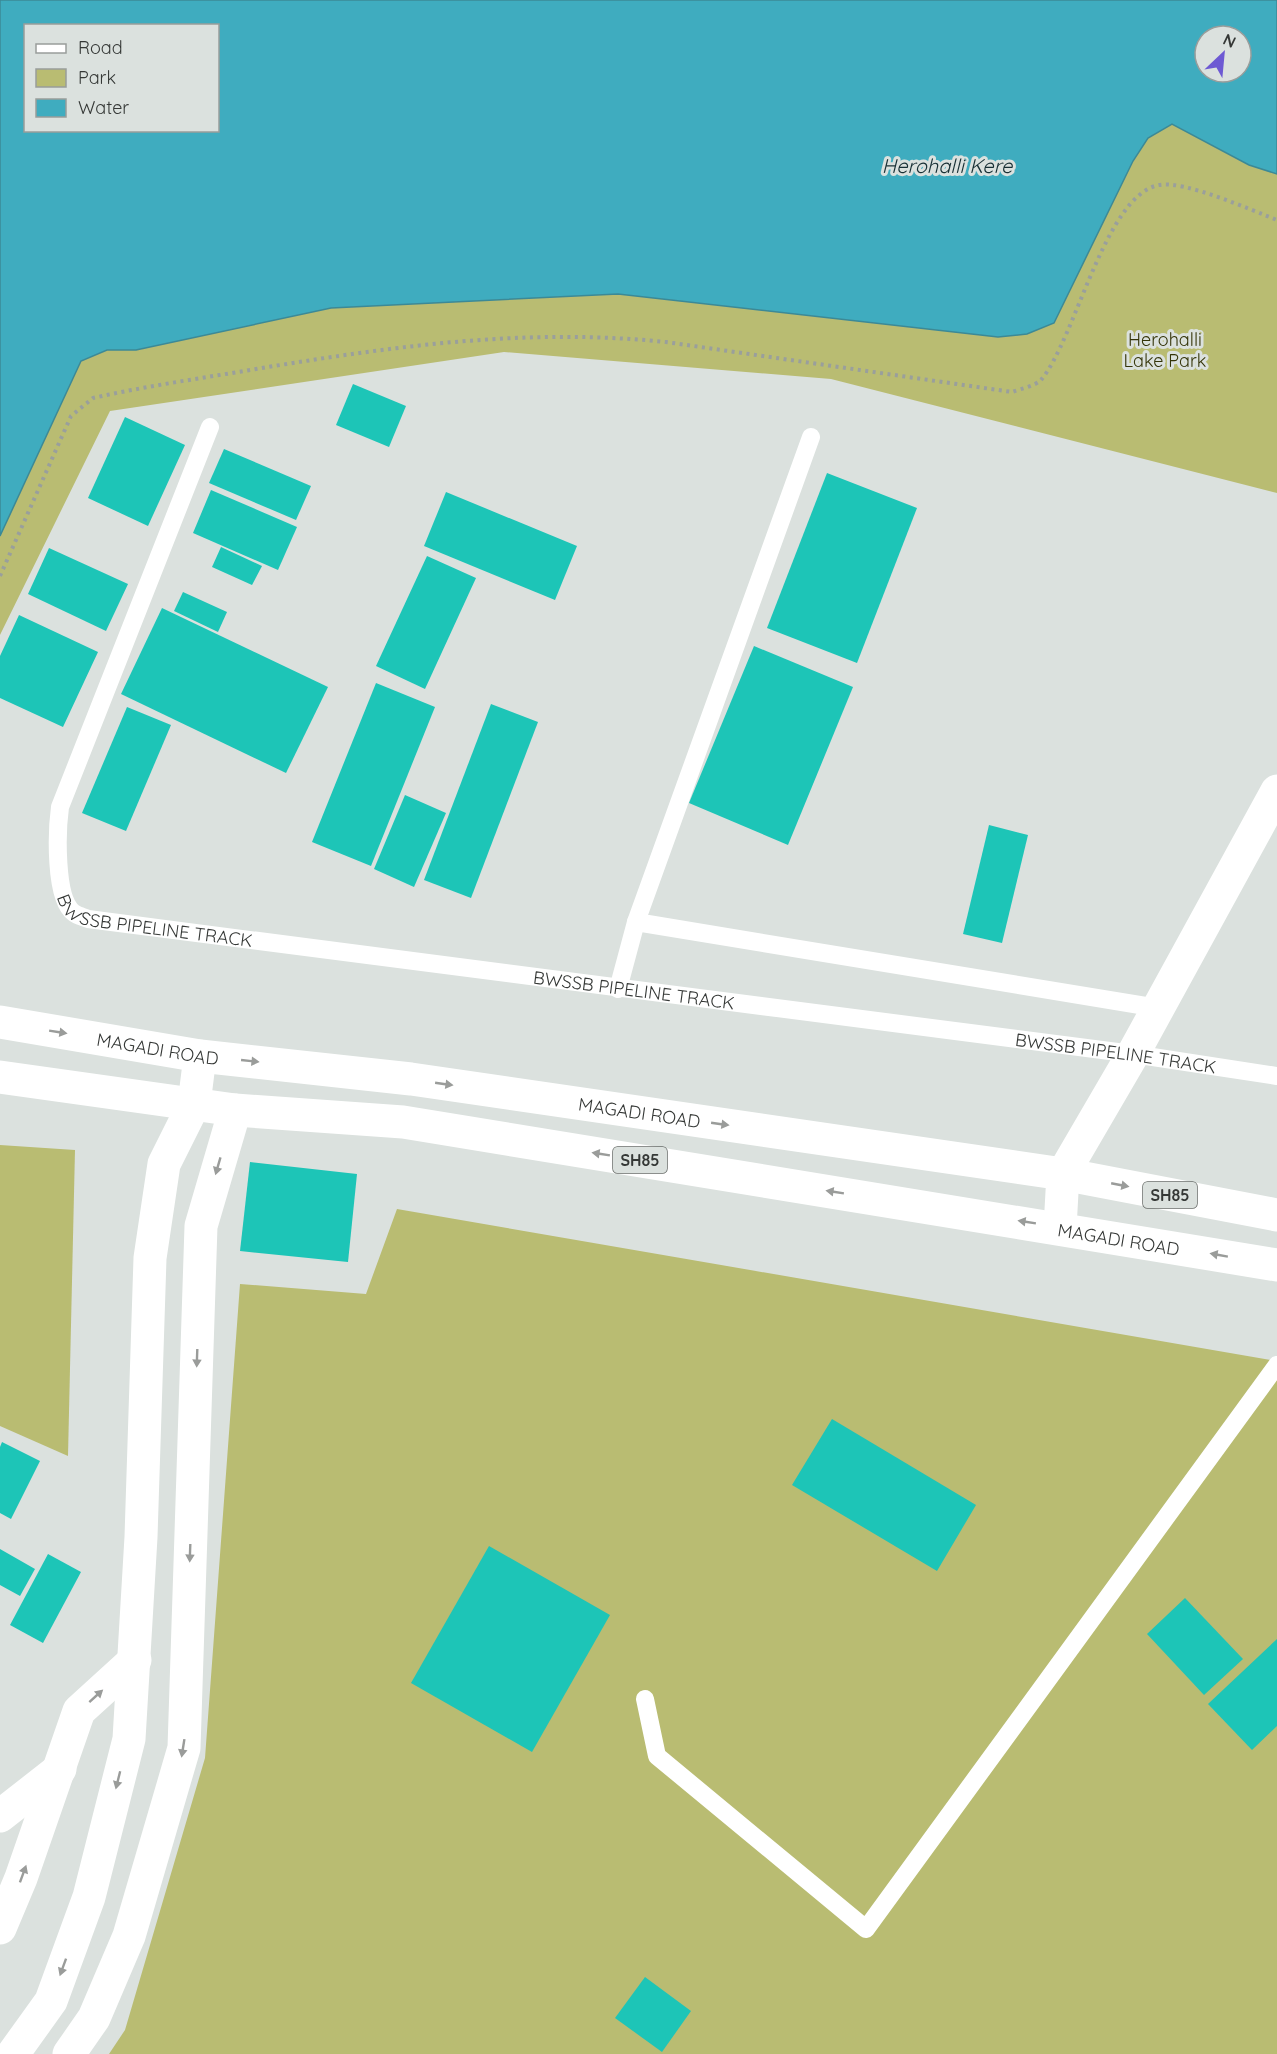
<svg xmlns="http://www.w3.org/2000/svg" width="1277" height="2054" viewBox="0 0 1277 2054" font-family="Quicksand,sans-serif">
  <style>
    .green { fill: #b9bc72 }
    .water { fill: #3facbf; stroke: #3c8996; stroke-width: 1.5; fill-rule: evenodd }
    .building { fill: #1dc5b7 }
    .lines { fill: none; stroke-linecap: round; stroke-linejoin: round }
    .path { stroke: #9a9f9c; stroke-width: 4; stroke-dasharray: 3 4.5; stroke-linecap: butt }
    .service { stroke: #fff; stroke-width: 18 }
    .tertiary { stroke: #fff; stroke-width: 33 }
    .secondary { stroke: #fff; stroke-width: 33 }
    .primary { stroke: #fff; stroke-width: 33 }
    .oneway { fill: #9a9c9a }
    .labels { text-anchor: middle; dominant-baseline: central; stroke-width: 6; stroke-linejoin: round; paint-order: stroke }
    .shield { fill: #dbe1de; stroke: #676b68; stroke-width: 1.5 }
    .shield-label { font-size: 16px; font-weight: bold; fill: #353836 }
    .park-label { font-size: 18px; fill: #343408; stroke: #dbe1de }
    .street-label { font-size: 18px; fill: #353836; stroke: #dbe1de }
    .water-label { font-size: 20px; font-style: italic; fill: #172f34; stroke: #dbe1de }
  </style>
  <rect width="100%" height="100%" fill="#dbe1de"/>
  <g class="green">
    <path d="M1172,124L1249,165L1277,174V493L831,379L504,352L110,411L0,635V536L81,361L107,350H136L331,308L618,294L998,337L1133,161L1148,137Z"/>
    <path d="M0,1145L75,1150L68,1456L0,1426Z"/>
    <path d="M397,1209L1277,1361V2054H109L125,2030L205,1758L240,1284L366,1294Z"/>
  </g>
  <path class="water" d="M0,0H1277V174L1249,165L1172,124L1148,138L1133,161L1054,323L1027,334L998,337L618,294L331,308L136,350H107L81,361L0,536ZM26,26H218V130H26ZM1205,36H1241V72H1205Z"/>
  <g class="building">
    <path d="M353,384L406,406L389,447L336,425Z"/>
    <path d="M125,417L185,445L148,526L88,498Z"/>
    <path d="M224,449L311,486L296,520L209,483Z"/>
    <path d="M827,473L917,508L857,663L767,628Z"/>
    <path d="M211,490L297,527L278,570L193,533Z"/>
    <path d="M446,492L577,546L555,600L424,546Z"/>
    <path d="M221,547L262,566L252,585L212,567Z"/>
    <path d="M49,548L128,584L106,631L28,594Z"/>
    <path d="M427,556L476,578L425,689L376,666Z"/>
    <path d="M183,592L227,612L218,632L174,611Z"/>
    <path d="M162,608L328,687L286,773L121,694Z"/>
    <path d="M19,615L98,652L63,727L0,698V656Z"/>
    <path d="M754,646L853,687L788,845L689,803Z"/>
    <path d="M376,683L435,707L371,866L312,842Z"/>
    <path d="M491,704L538,722L471,898L424,880Z"/>
    <path d="M127,707L171,725L126,831L82,813Z"/>
    <path d="M405,795L446,813L414,887L374,869Z"/>
    <path d="M989,825L1028,835L1002,943L963,934Z"/>
    <path d="M250,1162L357,1174L348,1262L240,1251Z"/>
    <path d="M832,1419L976,1505L937,1571L792,1485Z"/>
    <path d="M2,1442L40,1461L11,1519L0,1513V1447Z"/>
    <path d="M489,1546L610,1615L532,1752L411,1683Z"/>
    <path d="M0,1549L35,1569L20,1596L0,1585Z"/>
    <path d="M48,1554L81,1572L43,1643L10,1625Z"/>
    <path d="M1185,1598L1243,1659L1204,1695L1147,1634Z"/>
    <path d="M1277,1639V1726L1252,1750L1208,1704Z"/>
    <path d="M645,1977L691,2011L662,2052L615,2018Z"/>
  </g>
  <g class="lines">
    <path class="path" d="M0,576L71,416L93,398C151,385 210,377 268,367C403,345 529,328 666,342L1012,392C1020,389 1035,386 1041,380C1076,338 1105,195 1159,185C1184,180 1251,210 1277,220"/>
    <g class="service">
      <path id="s1" d="M210,427L60,807C57,829 54,899 74,913C78,916 84,917 88,919L1133,1054L1277,1076"/>
      <path d="M811,437L636,922L1158,1008"/>
      <path d="M618,989L636,922"/>
      <path d="M645,1699L657,1756L866,1929L1277,1365"/>
    </g>
    <g class="tertiary">
      <path d="M0,1816L60,1769"/>
      <path d="M69,2054L94,2018L129,1936L184,1748L201,1226L235,1110"/>
    </g>
    <path class="secondary" d="M1060,1228L1063,1174L1133,1054L1277,791"/>
    <g class="primary">
      <path id="s2" d="M0,1022L200,1056L411,1079L1063,1174L1277,1215"/>
      <path id="s3" d="M0,1077L235,1110L403,1122L1277,1265"/>
      <path d="M0,1928L21,1878L79,1711L135,1660"/>
      <path d="M13,2054L51,2001L89,1897L129,1739L141,1537L150,1258L164,1164L194,1104L200,1056"/>
    </g>
  </g>
  <defs><path id="oneway-solid" d="M-6-.8H1V-3.2L6.5 0L1 3.2V.8H-6Z" transform="scale(1.5)"/></defs>
  <g class="oneway">
    <use href="#oneway-solid" transform="translate(58 1032) rotate(9)"/>
    <use href="#oneway-solid" transform="translate(250 1061) rotate(6)"/>
    <use href="#oneway-solid" transform="translate(444 1084) rotate(8)"/>
    <use href="#oneway-solid" transform="translate(720 1124) rotate(8)"/>
    <use href="#oneway-solid" transform="translate(601 1154) rotate(-171)"/>
    <use href="#oneway-solid" transform="translate(218 1166) rotate(106)"/>
    <use href="#oneway-solid" transform="translate(1120 1185) rotate(11)"/>
    <use href="#oneway-solid" transform="translate(835 1192) rotate(-171)"/>
    <use href="#oneway-solid" transform="translate(1027 1222) rotate(-171)"/>
    <use href="#oneway-solid" transform="translate(1219 1255) rotate(-170)"/>
    <use href="#oneway-solid" transform="translate(197 1358) rotate(92)"/>
    <use href="#oneway-solid" transform="translate(190 1553) rotate(92)"/>
    <use href="#oneway-solid" transform="translate(96 1696) rotate(-42)"/>
    <use href="#oneway-solid" transform="translate(183 1748) rotate(99)"/>
    <use href="#oneway-solid" transform="translate(118 1780) rotate(104)"/>
    <use href="#oneway-solid" transform="translate(23 1874) rotate(-70)"/>
    <use href="#oneway-solid" transform="translate(63 1967) rotate(110)"/>
  </g>
  <g class="labels">
    <g class="shield">
      <rect x="613" y="1147" width="54" height="26" rx="4.5"/>
      <rect x="1143" y="1182" width="54" height="26" rx="4.5"/>
    </g>
    <g class="shield-label">
      <text x="640" y="1160">SH85</text>
      <text x="1170" y="1195">SH85</text>
    </g>
    <g class="park-label">
      <text x="1165" y="339">Herohalli<tspan x="1165" dy="21">Lake Park</tspan></text>
    </g>
    <g class="street-label">
      <text stroke="none"><textPath href="#s1" startOffset="598">BWSSB PIPELINE TRACK</textPath></text>
      <text stroke="none"><textPath href="#s1" startOffset="1084">BWSSB PIPELINE TRACK</textPath></text>
      <text stroke="none"><textPath href="#s2" startOffset="160">MAGADI ROAD</textPath></text>
      <text stroke="none"><textPath href="#s1" startOffset="1570">BWSSB PIPELINE TRACK</textPath></text>
      <text stroke="none"><textPath href="#s2" startOffset="646">MAGADI ROAD</textPath></text>
      <text stroke="none"><textPath href="#s3" startOffset="1131">MAGADI ROAD</textPath></text>
    </g>
    <g class="water-label">
      <text x="947" y="165">Herohalli Kere</text>
    </g>
  </g>
  <rect x="24" y="24" width="195" height="108" fill="#dbe1de" stroke="#999d9b" stroke-width="1.5"/>
  <rect x="36" y="44" width="30" height="9" fill="#ffffff" stroke="#999d9b" stroke-width="1.5"/>
  <text x="78" y="54" font-size="18" fill="#353836">Road</text>
  <rect x="36" y="69" width="30" height="18" fill="#b9bc72" stroke="#999d9b" stroke-width="1.5"/>
  <text x="78" y="84" font-size="18" fill="#353836">Park</text>
  <rect x="36" y="99" width="30" height="18" fill="#3facbf" stroke="#999d9b" stroke-width="1.5"/>
  <text x="78" y="114" font-size="18" fill="#353836">Water</text>
  <g transform="translate(1223 54) rotate(26)"><circle r="28" fill="#dbe1de" stroke="#999d9b" stroke-width="1.5"/>
  <path d="M0-4.5L10 22L0 15L-10 22Z" fill="#6d59d3"/>
  <text y="-9" font-size="16" font-weight="bold" text-anchor="middle" fill="#353836">N</text>
  </g>
</svg>
